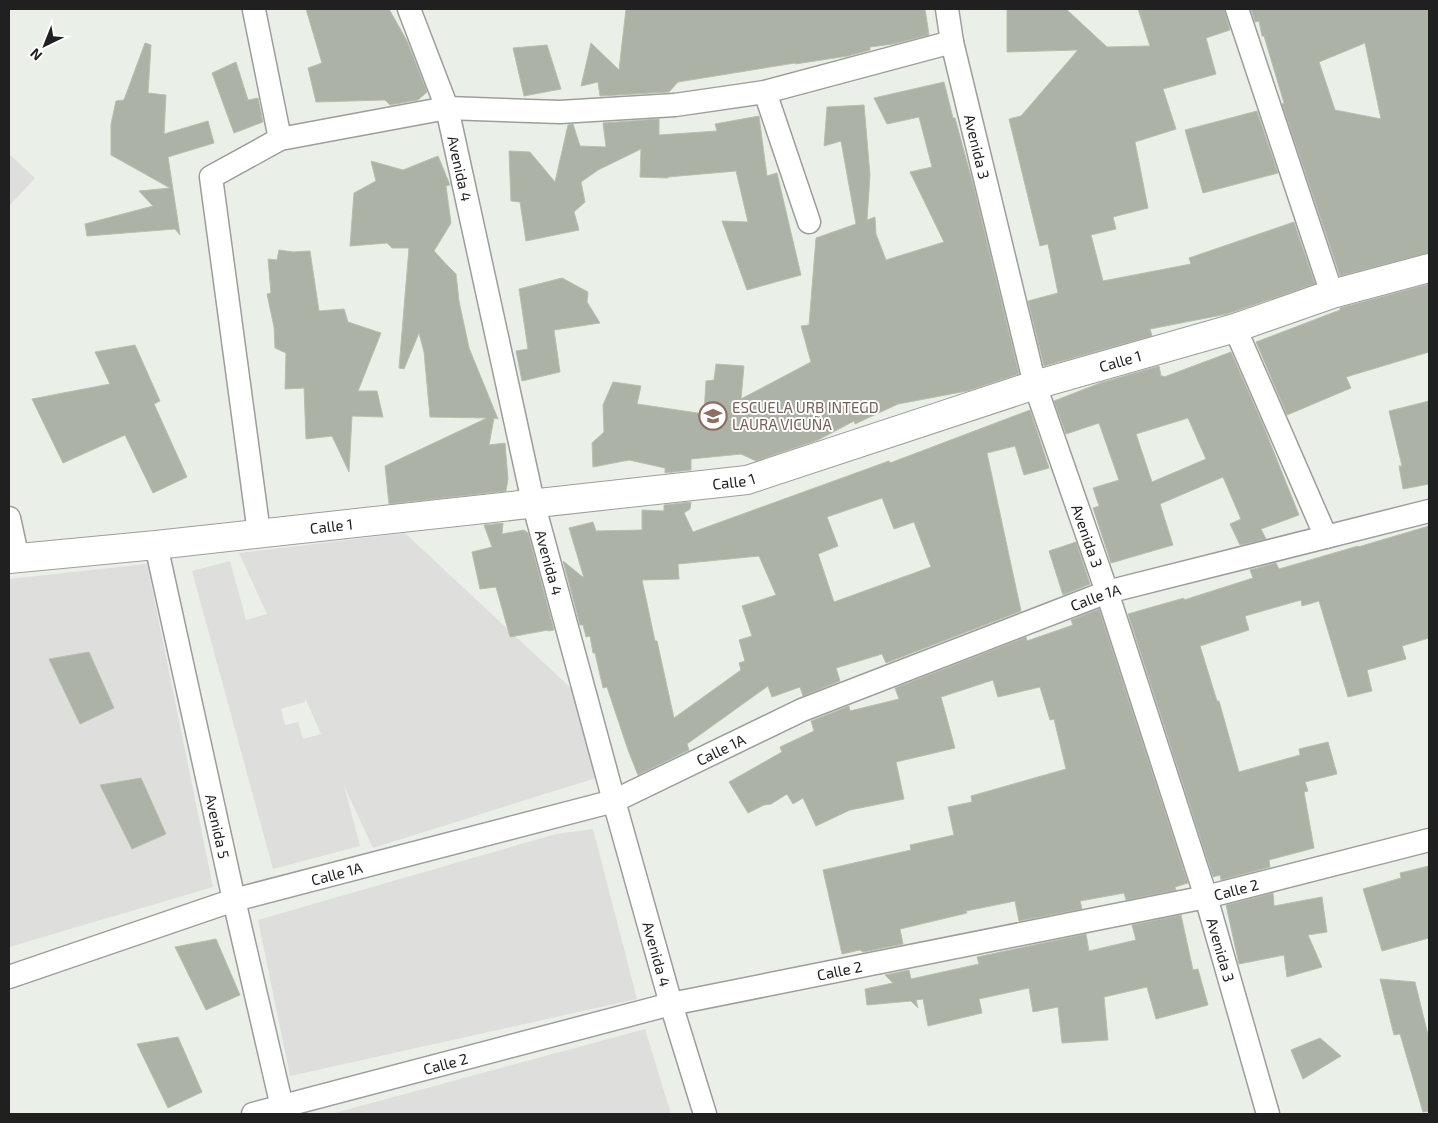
<svg xmlns="http://www.w3.org/2000/svg" width="1438" height="1123" viewBox="0 0 1438 1123" font-family="'Exo 2',sans-serif">
  <style>
    .residential { fill: #dededd; fill-rule: evenodd }
    .building { fill: #acb2a6; stroke: #b6c1aa; fill-rule: evenodd }
    .lines { fill: none; stroke-linecap: round; stroke-linejoin: round }
    .minor-casing { stroke: #9d9d9d; stroke-width: 25 }
    .tertiary-casing { stroke: #9d9d9d; stroke-width: 30 }
    .minor { stroke: #fff; stroke-width: 22 }
    .tertiary { stroke: #fff; stroke-width: 28 }
    .labels { text-anchor: middle; dominant-baseline: central; stroke-width: 4; stroke-linejoin: round; paint-order: stroke }
    .street-label { font-size: 15px; fill: #202020; stroke: #fff }
    .education-label { font-size: 15px; fill: #785e54; stroke: #fff; text-anchor: start }
  </style>
  <rect width="100%" height="100%" fill="#eaf0e7"/>
  <g class="residential">
    <path d="M9,154L35,178L9,206Z"/>
    <path d="M405,533L574,691L596,778L373,848L344,786L360,846L273,869L192,571L230,561L246,620L267,614L239,553ZM305,698L321,734L303,739L298,722L285,725L281,709L305,702Z"/>
    <path d="M147,564L213,887L9,947V579Z"/>
    <path d="M593,829L637,999L290,1076L258,920L556,834Z"/>
    <path d="M645,1029L671,1114H331Z"/>
  </g>
  <g class="building">
    <path d="M306,9H389L407,41L427,92L418,100L390,105L385,100L316,102L308,68L322,63Z"/>
    <path d="M626,9H925L929,35L893,44L870,47V50L848,56L795,64V63L678,82L669,92L600,96L598,82L581,86L591,43L619,70Z"/>
    <path d="M1007,9H1066L1107,47L1150,46L1138,9H1224L1230,30L1206,38L1216,74L1163,89L1176,129L1135,142L1148,208L1113,217L1116,229L1091,235L1103,281L1191,264L1189,258L1294,222L1315,284L1227,314L1150,329L1152,336L1044,366L1028,301L1058,293L1048,244L1040,246L1009,119L1021,116L1078,50L1007,52Z"/>
    <path d="M1251,9H1429V253L1340,276L1282,104L1284,103L1264,36H1262L1259,21L1255,22ZM1365,43L1381,119L1335,110L1319,62Z"/>
    <path d="M145,43L151,45L148,93L166,95L164,134L208,121L214,143L168,157L180,235L175,229L87,236L85,224L153,206L139,191L170,188L111,155V124L116,101L124,100Z"/>
    <path d="M547,45L561,89L524,96L513,48Z"/>
    <path d="M236,62L248,100L258,98L263,122L234,133L212,73Z"/>
    <path d="M944,82L953,118H955L973,184L1019,374L967,391L898,404L855,424L854,421L818,440L756,461L741,454L691,459V470L665,473V468L629,460L593,467L592,443L604,432L603,405L613,382L641,386L637,404L704,414L706,381L714,380L716,364L744,366L741,399L811,362L801,326L809,325L816,238L856,224L841,141L824,146L827,107L864,105L870,175L867,220L875,217L876,234L886,260L944,242L910,172L932,167L919,117L887,124L874,98Z"/>
    <path d="M1257,111L1278,173L1203,193L1185,130Z"/>
    <path d="M759,116L767,176L777,173L801,275L747,290L722,221L748,222L736,171L668,177V178L640,177L641,149L598,170L581,182L585,202L574,212L579,230L526,241L520,202L511,201L509,151L530,152L555,182L568,125L573,124L580,146L606,147L603,123L659,119V135L717,131L715,124Z"/>
    <path d="M438,156L450,185L446,186L451,223L434,251L447,265L456,274L459,301L469,348L498,419L494,418L489,445L505,443L508,479L506,491L389,504L385,466L487,418L430,417L424,352L419,333L404,369L399,368L409,248H392L387,243L350,246L354,193L376,181L371,161L403,170Z"/>
    <path d="M279,250L293,252L310,251L319,311L344,309L348,322L381,333L358,391H377L383,417L352,416L349,472L332,436L306,439L304,388L285,389L286,353L275,348L274,327L267,294L271,293L268,259L277,260Z"/>
    <path d="M562,278L588,292L587,302L600,323L554,330L560,372L522,381L516,351L528,349L519,289Z"/>
    <path d="M1429,284V352L1346,377L1351,388L1287,415L1256,342L1340,310V308Z"/>
    <path d="M135,345L160,401L154,404L187,477L153,493L125,435L63,463L32,399L110,384L95,352Z"/>
    <path d="M1231,352L1263,425L1299,515L1261,529L1266,539L1240,545L1230,524L1241,519L1223,477L1160,504L1173,545L1111,563L1093,508L1099,506L1093,488L1119,480L1099,423L1066,434L1054,401L1100,383L1159,366L1161,376H1163L1164,377ZM1188,418L1206,459L1152,482L1136,434Z"/>
    <path d="M1429,401V484L1403,489L1399,466H1402L1389,411Z"/>
    <path d="M1030,410L1049,468L1024,475L1015,446L987,453L1021,611L886,663L882,654L836,668L840,681L803,696L800,687L772,697L768,686L687,744L689,750L638,775L628,750L607,687L603,688L595,653H593L590,636L586,637L583,625H580L563,561L584,578L569,528L593,522L596,531L642,530V510L664,511V505L691,502L690,509L684,513L693,532L889,461L890,463ZM882,498L894,529L914,522L931,567L834,602L818,554L838,546L827,517ZM759,556L776,595L742,606L752,636L739,640L745,661L739,663L741,670L674,718L657,641H655L642,580L679,579L678,564Z"/>
    <path d="M503,523L502,534L524,530L528,533L554,630L548,631V630L510,637L496,587L480,589L472,552L492,547L484,525Z"/>
    <path d="M1429,526V638L1402,646L1406,659L1367,670L1372,691L1348,697L1319,601L1302,606L1301,600L1245,616L1249,630L1200,646L1217,701H1219L1239,772L1300,755L1299,749L1328,742L1337,774L1305,782L1308,791L1304,792L1314,848L1269,860L1270,867L1221,880L1220,875L1213,877L1128,614L1184,598V600L1253,578L1250,570L1276,563L1279,569L1358,546V547Z"/>
    <path d="M1076,542L1090,584L1063,595L1049,551Z"/>
    <path d="M1099,609L1188,883L1175,887L1176,890L1126,900L1124,893L1080,901L1082,909L1019,921L1015,901L966,911L967,913L900,929L903,944L863,952L860,950L842,954L823,870L911,850L910,845L954,835L948,807L972,802L971,796L1066,769L1054,719L1050,720L1040,687L998,697L993,680L941,697L955,748L896,762L904,799L850,810L816,826L803,798L793,804L787,794L771,804L764,805L748,813L729,782L782,752L780,747L814,731L811,721L849,706L850,711L899,699L895,688L1026,637L1027,641L1073,625L1071,620Z"/>
    <path d="M89,652L114,708L80,724L49,659Z"/>
    <path d="M141,778L166,834L132,849L100,785Z"/>
    <path d="M1429,866V938L1382,951L1363,889L1401,878L1400,873Z"/>
    <path d="M1273,893L1274,906L1322,897L1327,932L1308,935L1322,967L1287,977L1284,955L1239,964L1226,905Z"/>
    <path d="M1181,915L1193,970L1198,969L1208,1005L1156,1019L1147,987L1104,997L1108,1040L1062,1043L1058,1007L1033,1012L1029,988L979,999L982,1013L928,1026L923,999L916,1000L918,1008L911,1001L867,1005L865,989L893,983L885,975L909,970L911,979L979,964L977,957L1086,934L1089,951L1136,940L1132,925Z"/>
    <path d="M216,939L240,995L206,1010L175,947Z"/>
    <path d="M1380,979L1415,982L1429,1039V1111L1423,1112L1400,1034L1394,1035Z"/>
    <path d="M178,1037L202,1092L168,1108L137,1044Z"/>
    <path d="M1320,1038L1341,1056L1303,1079L1291,1050Z"/>
  </g>
  <g class="lines">
    <g class="minor-casing">
      <g id="minor">
        <path id="s1" d="M409,9L447,108L533,502L614,801L671,1004L705,1114"/>
        <path id="s2" d="M947,9L952,42L1035,385L1107,592L1206,897L1268,1114"/>
        <path d="M1237,9L1332,294"/>
        <path d="M254,10L280,139"/>
        <path d="M765,92L809,222"/>
        <path d="M1235,328L1326,537"/>
        <path d="M9,518L18,559"/>
        <path d="M259,533L211,177L280,139L447,108L560,112L675,105L765,92L952,42"/>
        <path id="s3" d="M156,545L234,900L282,1107"/>
        <path id="s4" d="M9,977L234,900L614,801L802,710L1107,592L1429,511"/>
        <path id="s5" d="M253,1114L671,1004L1206,897L1429,840"/>
      </g>
    </g>
    <g class="tertiary-casing">
      <g id="tertiary">
        <path id="s6" d="M9,559L156,545L747,480L1035,385L1235,328L1332,294L1429,268"/>
      </g>
    </g>
    <use href="#minor" class="minor"/>
    <use href="#tertiary" class="tertiary"/>
  </g>
  <defs>
    <g id="school-ring" transform="scale(1.4375)"><circle r="9.5" fill="#fff" stroke="#8d6e63" stroke-width="1.5"/><path d="M0-5L7-2L0 1L-7-2ZM-4 1L0 2.5L4 1V4Q0 6-4 4Z" fill="#8d6e63"/></g>
  </defs>
  <g fill-rule="evenodd">
    <use href="#school-ring" x="713" y="416"/>
  </g>
  <g class="labels">
    <g class="street-label">
      <text stroke="none"><textPath href="#s2" startOffset="141">Avenida 3</textPath></text>
      <text stroke="none"><textPath href="#s1" startOffset="168">Avenida 4</textPath></text>
      <text stroke="none"><textPath href="#s6" startOffset="1134">Calle 1</textPath></text>
      <text stroke="none"><textPath href="#s6" startOffset="729">Calle 1</textPath></text>
      <text stroke="none"><textPath href="#s6" startOffset="324">Calle 1</textPath></text>
      <text stroke="none"><textPath href="#s2" startOffset="546">Avenida 3</textPath></text>
      <text stroke="none"><textPath href="#s1" startOffset="572">Avenida 4</textPath></text>
      <text stroke="none"><textPath href="#s4" startOffset="1154">Calle 1A</textPath></text>
      <text stroke="none"><textPath href="#s4" startOffset="749">Calle 1A</textPath></text>
      <text stroke="none"><textPath href="#s3" startOffset="288">Avenida 5</textPath></text>
      <text stroke="none"><textPath href="#s4" startOffset="344">Calle 1A</textPath></text>
      <text stroke="none"><textPath href="#s5" startOffset="1009">Calle 2</textPath></text>
      <text stroke="none"><textPath href="#s2" startOffset="981">Avenida 3</textPath></text>
      <text stroke="none"><textPath href="#s1" startOffset="978">Avenida 4</textPath></text>
      <text stroke="none"><textPath href="#s5" startOffset="604">Calle 2</textPath></text>
      <text stroke="none"><textPath href="#s5" startOffset="199">Calle 2</textPath></text>
    </g>
    <g class="education-label">
      <text x="732" y="407">ESCUELA URB INTEGD<tspan x="732" dy="17">LAURA VICUÑA</tspan></text>
    </g>
  </g>
  <rect width="1438" height="1123" fill="none" stroke="#202020" stroke-width="20"/>
  <g transform="translate(45 45) rotate(223)" stroke="#ffffff" stroke-width="4" paint-order="stroke">
  <path d="M0-4L9 19L0 12L-9 19Z" fill="#202020"/>
  <text y="-8" font-size="14" font-weight="bold" text-anchor="middle" fill="#202020">N</text>
  </g>
</svg>
